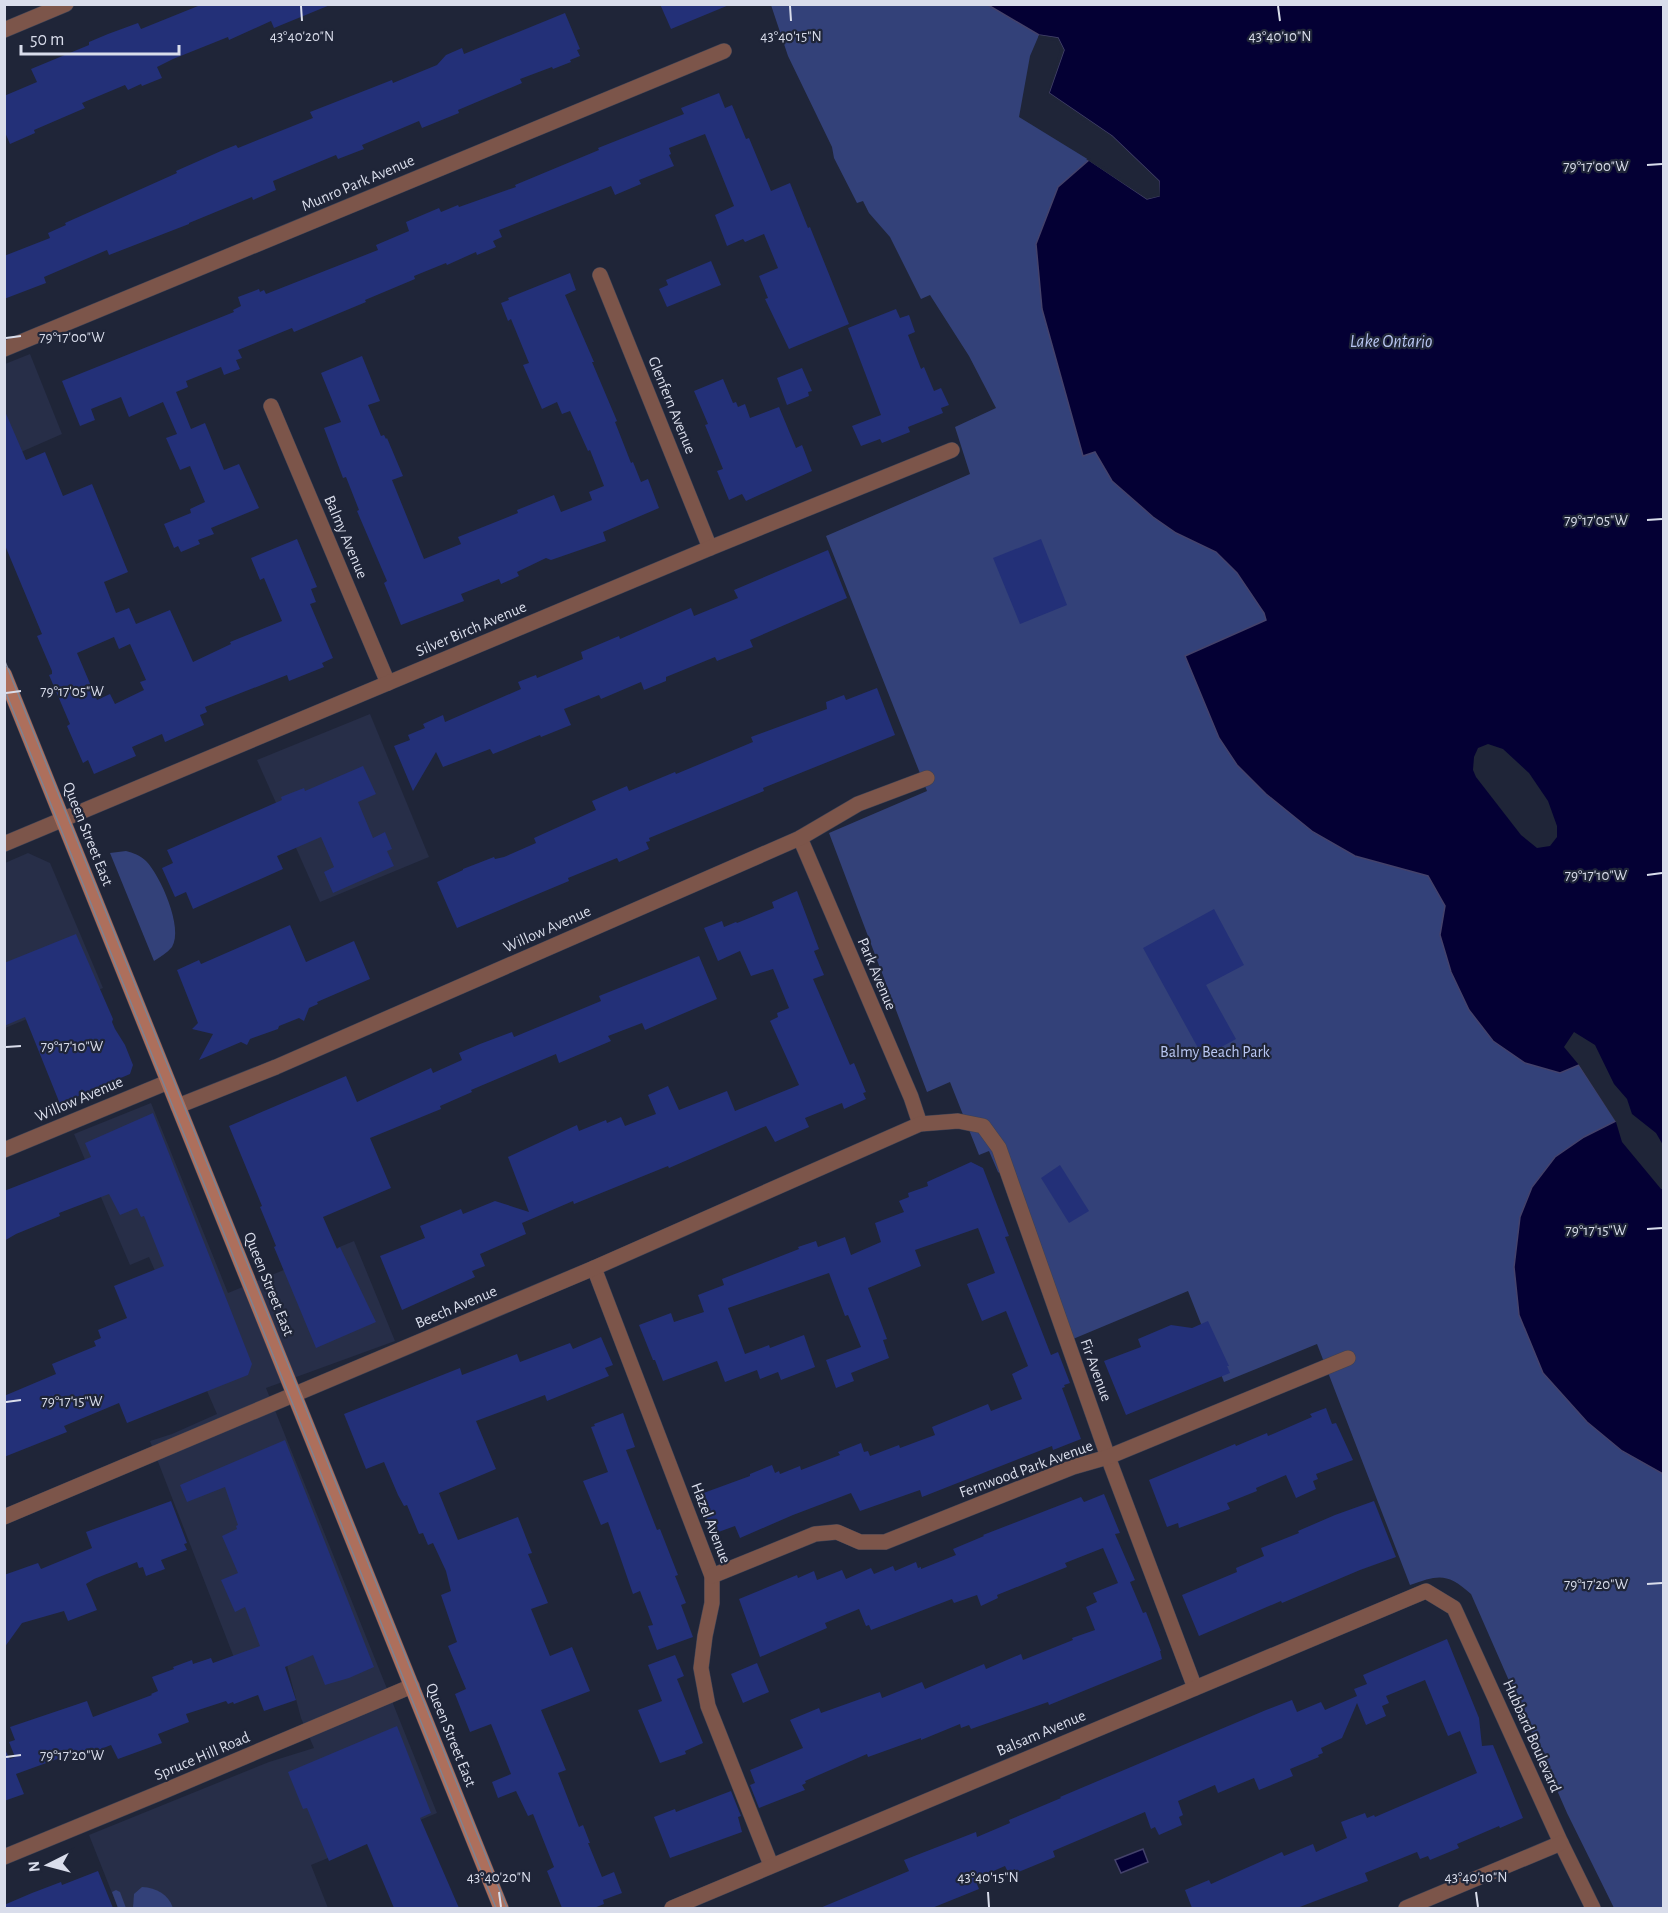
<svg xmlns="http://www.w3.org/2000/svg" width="1668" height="1913" viewBox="0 0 1668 1913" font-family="'Alegreya Sans',sans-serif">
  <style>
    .built { fill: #272e48 }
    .green { fill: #334179 }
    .water { fill: #040034; stroke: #44426b; stroke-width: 1.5 }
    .pier { fill: #1f2538 }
    .building { fill: #233078; fill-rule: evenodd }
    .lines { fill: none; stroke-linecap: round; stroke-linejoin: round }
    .minor-casing { stroke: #3d4255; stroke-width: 16 }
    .secondary-casing { stroke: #3d4255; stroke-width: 16 }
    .minor { stroke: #7c554a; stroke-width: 15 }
    .secondary { stroke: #ad6f5c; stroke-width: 15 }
    .tram { stroke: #7e8393; stroke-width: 1.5 }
    .ticks { fill: none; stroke: #d9ddeb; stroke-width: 2 }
    .labels { text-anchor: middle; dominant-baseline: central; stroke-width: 4.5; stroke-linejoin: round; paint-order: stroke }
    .street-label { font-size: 16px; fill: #d9ddeb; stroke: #1f2538 }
    .park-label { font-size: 16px; fill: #b9c7f2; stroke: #1f2538 }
    .water-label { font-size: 18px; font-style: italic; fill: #b7c4ef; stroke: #1f2538 }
    .ticks-label { font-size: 15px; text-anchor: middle; fill: #d9ddeb; stroke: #1f2538; stroke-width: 4.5; stroke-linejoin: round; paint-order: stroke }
  </style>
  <rect width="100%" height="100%" fill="#1f2538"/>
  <g class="built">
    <path d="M30,354L62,434L5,459V364Z"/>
    <path d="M370,714L429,857L320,902L257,760Z"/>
    <path d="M28,853L50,863L103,988L5,1028V863Z"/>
    <path d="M151,1103L228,1293L354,1241L395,1341L266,1388L437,1813L311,1865L328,1908H118L89,1835L269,1762L314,1748L301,1718L284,1654L240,1673L150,1441L172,1434L217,1414L149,1257L130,1265L74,1134Z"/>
  </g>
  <g class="green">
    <path d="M771,5H988L1039,35L1030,56L1019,117L1089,160L1058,187L1083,455L1095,451L1112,481L1153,517L1176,533L1216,552L1237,573L1264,613L1267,620L1186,656L1200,689L1355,856L1428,876L1445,906L1440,935L1451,972L1469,1010L1493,1041L1579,1065L1616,1122C1581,1138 1553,1153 1533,1187C1527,1196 1524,1207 1520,1217L1622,1451L1663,1474V1908H1614L1567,1813L1471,1594C1447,1572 1438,1575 1410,1585L1317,1344L1224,1382L1188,1291L1073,1339L1011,1181L998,1172L989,1151L979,1155L950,1082L927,1092L829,833L927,791L826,536L970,474L955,427L996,408L969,356L930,295L921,299L890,237L869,213L863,201L857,203L834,158L832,147L788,56Z"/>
    <path d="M126,851C133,853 140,855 146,861C160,875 184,928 172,947C167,953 160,957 154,961L110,853Z"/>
    <path d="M142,1887C157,1888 168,1894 173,1908H133L134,1894Z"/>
    <path d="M116,1890L120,1892L126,1908H118L112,1892Z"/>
  </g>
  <g class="water">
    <path d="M988,5H1663V1474L1622,1451L1587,1422L1543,1373L1519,1315L1514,1267L1520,1217L1532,1187L1555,1157L1584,1137L1616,1121L1579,1065L1560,1073L1525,1063L1493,1041L1469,1010L1451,972L1440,935L1445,906L1428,876L1355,856L1313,832L1266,794L1237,765L1219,738L1185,656L1266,620L1264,613L1237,573L1216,552L1176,533L1153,517L1112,481L1095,452L1083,456L1042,309L1036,244L1058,187L1089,160L1147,199L1159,196V181L1112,136L1049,93L1064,50L1058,38L1039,35Z"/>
    <path d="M1143,1849L1148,1862L1121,1873L1115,1860Z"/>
  </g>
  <g class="pier">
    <path d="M1039,35L1058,38L1064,50L1049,93L1112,136L1159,181L1160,196L1147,199L1086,159L1091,158L1147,196L1156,193V183L1110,139L1047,95L1060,50L1056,41L1038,38Z"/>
    <path d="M1488,744L1503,749L1529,773L1548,801L1557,826V837L1550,846L1537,848L1521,835L1476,777L1473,770L1474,757L1478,748Z"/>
    <path d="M1574,1032L1595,1045L1614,1084L1627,1099L1632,1114L1656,1133L1663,1145V1189H1661L1622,1142L1616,1122L1579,1065L1564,1047Z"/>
  </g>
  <g class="building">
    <path d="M203,4L330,5L274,28L271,21L229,40L228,37L173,59L157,67L162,78L142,86L141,84L128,90L125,85L82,103L85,108L34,130L35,133L10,144L4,130V96L37,82L31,69L89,45V42L108,34L138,23L141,29Z"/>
    <path d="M660,4H729V5L671,29Z"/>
    <path d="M565,13L580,49L577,50L580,56L570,60L571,62L553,69L552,67L520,79L522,83L458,110L459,113L422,128L419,121L362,145L364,149L338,159L336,155L273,181L276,190L253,200L252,197L189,223V224L109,255L107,250L44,277L46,283L4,299V256L50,238L48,233L66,225L65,223L177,173L176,171L221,151L236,145L238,148L313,118L310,112L392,80L393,83L437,65L446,55L462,48L464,54Z"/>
    <path d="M719,93L725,108L732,105L746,139L749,138L771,191L790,183L808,228L810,227L849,324L789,349L765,299L768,298L759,276L778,268L764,234L745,242L743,239L727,246L715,215L734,206L705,134L669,148L671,154L669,155L674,166L639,180L641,184L615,195L611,186L499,230L502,237L493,241L496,247L477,255L476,252L447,265L446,263L414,276L415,279L365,300L366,302L294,332L292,328L238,350L242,358L236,360L240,369L224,375L221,367L186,381L188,387L176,392L191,429L205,423L224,470L239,464L259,508L211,528L214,534L198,540L200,544L181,552L178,546L174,548L164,524L191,513L190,509L205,502L190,466L180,470L166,438L177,434L163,402L129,417L121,397L91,409L95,420L80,426L62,381L234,312L233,310L241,306L238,297L259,289L260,292L264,290L266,294L378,250L376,245L409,231L406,222L439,208L441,212L458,205L459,207L516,187L515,185L599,150L598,148L684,114L681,108Z"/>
    <path d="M711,261L721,285L667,307L659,289L668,285L666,280Z"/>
    <path d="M570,273L576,290L565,295L594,362H592L617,421L615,422L631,463L633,462L641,482L648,479L659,508L603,532L606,541L551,560L546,558L517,572L519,576L501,584L499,579L461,594L464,601L401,625L384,583L387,581L357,511L359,510L346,477L343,478L324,428L341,422L321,373L362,356L380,401L368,405L381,436L384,435L386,439L387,438L403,476L392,480L424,559L461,544L458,537L518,513L517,510L554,495L561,512L592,500L589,492L604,486L590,450L588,451L570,411L562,414L557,402L542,409L523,365L529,363L511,319L508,321L501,303L509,300L508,298Z"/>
    <path d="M896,309L900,318L909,315L915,332L908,335L921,369L924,367L934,391L941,388L949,405L941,408L943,413L908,427L910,432L882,443L880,439L861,446L852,426L881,415L848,328Z"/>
    <path d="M802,368L812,391L808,392L809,396L787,405L777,378Z"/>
    <path d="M723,379L733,403L736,402L738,407L745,404L750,418L779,407L796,448L802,445L812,471L746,501L742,494L729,500L717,471L723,469L705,425L708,424L694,391Z"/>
    <path d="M4,409L26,460L45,452L63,496L92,484L128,572L104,582L116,613L129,608L136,624L170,610L193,662L231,644L230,642L282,621L264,578L260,580L251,558L297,539L317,587L311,589L316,602L310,604L333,658L322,663L324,667L289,681L287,675L205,707L207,712L200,715L204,725L165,742L162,734L132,747L136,756L94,774L88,760L83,763L67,726L70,724L49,675L52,674V671L37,636L42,634L4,543ZM114,637L119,649L130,644L146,680L140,682L144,690L115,704L110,694L97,700L77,653Z"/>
    <path d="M1041,539L1067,605L1020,624L993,558Z"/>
    <path d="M828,550L847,598L750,640L753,647L717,661L715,657L666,677V681L644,690L641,682L601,699L599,695L564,709L571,725L541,737L540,735L493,754L490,749L443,767L436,752L413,791L394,746L410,740L408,735L425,728L423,724L443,715L445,722L521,689L518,682L536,675L537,678L583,659L581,652L619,636L620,639L691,608L694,616L738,598L734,590Z"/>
    <path d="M877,688L895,735L763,788L764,791L649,838L650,841L646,842L649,849L619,862L617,858L568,878L569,881L457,928L437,882L463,870V869L494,857L495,859L504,857L536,843L534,838L596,810L592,801L627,786L629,791L675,772L676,774L753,742L751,737L827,709L826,702L844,695L846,700Z"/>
    <path d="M363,766L376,794L358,802L373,838L385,832L392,849L387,851L394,866L333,893L324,872L334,867L321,837L277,856L283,869L193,909L186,892L175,897L162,868L173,863L167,850L282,800L281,797L304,788L305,791Z"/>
    <path d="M797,891L819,949L814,951L824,975L813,979L850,1065L854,1063L866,1092L863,1093L866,1099L844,1109L842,1103L805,1118L809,1127L775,1142L766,1126L669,1168L668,1166L574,1204L573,1201L522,1223L526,1234L480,1254L485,1266L472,1271L475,1277L402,1310L380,1256L425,1238L420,1226L461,1209L463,1214L495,1201L529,1212L508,1157L577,1125L579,1131L606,1120L607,1123L621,1117L625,1126L656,1114L648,1095L668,1086L679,1110L727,1091L735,1111L799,1085L770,1021L778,1017L777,1013L789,1008L773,969L751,976L740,951L718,961L704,928L722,921L724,927L736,922L737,923L774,908L772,902Z"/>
    <path d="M1214,909L1244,965L1206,985L1236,1039L1203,1057L1143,948Z"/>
    <path d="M290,925L306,962L354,941L370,979L317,1002L318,1004L309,1008L304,1021L299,1018L279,1026L278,1029L250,1039L247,1045L241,1042L199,1060L213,1034L192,1029L198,1023L177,970L199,960L201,964Z"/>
    <path d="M76,934L113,1019L112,1022L115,1029L125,1045L133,1065L130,1074L60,1104L25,1017L4,1026V963Z"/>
    <path d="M699,956L717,999L645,1030L642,1023L608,1036L611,1041L559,1063L556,1054L471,1090L472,1092L440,1106L441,1109L370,1138L391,1188L323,1217L337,1249L340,1247L376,1322L316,1348L274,1247L276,1246L260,1207L262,1206L229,1126L346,1076L357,1102L431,1068L433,1073L462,1060L459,1053L480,1044L512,1032L514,1037L601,1001L599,996Z"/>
    <path d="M153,1113L252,1364L248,1375L127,1423L119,1403L64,1426L67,1432L4,1457V1396L56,1374L52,1364L96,1346L94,1341L101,1338L98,1330L127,1318L114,1286L164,1266L144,1216L141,1217L137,1208L120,1215L109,1194L59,1213L60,1216L16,1234L4,1241V1191L91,1157L85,1143Z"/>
    <path d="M971,1162L983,1168L1009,1236L1005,1237L1051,1355L1058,1352L1070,1383L1064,1385L1065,1387L1062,1388L1081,1439L1053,1450L1052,1446L922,1497L920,1490L860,1511L851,1493L793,1515L740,1538L735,1526L713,1534L698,1495L750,1476V1474L772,1465L775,1473L779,1471L780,1474L800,1466L801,1470L840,1455L838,1452L861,1443L864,1452L868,1451L870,1456L899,1445L900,1448L935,1435L932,1427L988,1404L991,1411L1022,1399L1012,1374L1028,1366L1006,1311L982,1321L967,1284L995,1273L978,1228L915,1250L921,1266L868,1288L887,1339L883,1340L889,1358L851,1373L854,1381L836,1388L826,1360L861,1347L848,1315L845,1316L829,1273L728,1308L745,1354L769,1345L770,1348L804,1335L815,1367L781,1380L778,1372L760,1379L757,1370L725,1382L717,1361L663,1381L655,1360H653L639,1325L671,1313L674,1322L704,1312L698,1295L724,1285L722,1279L799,1249L798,1247L816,1241L818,1247L845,1237L851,1255L881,1242L875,1223L904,1212L899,1201L909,1197L908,1193L928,1186L927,1182Z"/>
    <path d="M1060,1165L1089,1211L1069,1223L1041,1178Z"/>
    <path d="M1208,1321L1229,1366H1227L1230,1373L1126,1415L1104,1361L1141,1347L1138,1339L1171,1325L1192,1328Z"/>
    <path d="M601,1337L613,1365L605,1368L609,1376L547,1401L545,1395L476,1421L496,1469L439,1493L458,1540L518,1517L532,1553L528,1554L548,1603L531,1609L550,1656L572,1647L590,1691L541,1710L566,1770L558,1773L579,1827L583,1825L590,1843H588L602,1877L614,1872L622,1893L603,1900L604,1904L594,1908H562L547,1871L554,1867L533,1814L528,1816L516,1791L498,1798L492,1782L511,1774L491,1724L470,1732L455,1694L466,1689L448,1646L457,1642L441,1595L451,1591L446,1571L433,1543L428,1545L423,1533L419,1534L407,1505L404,1506L398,1495L384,1462L366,1469L344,1414L460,1368L462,1375L517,1354L520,1362L570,1343L573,1349Z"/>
    <path d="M1326,1408L1332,1424L1336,1423L1353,1460L1316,1474L1318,1479L1313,1481L1316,1489L1296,1498L1286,1475L1256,1488L1257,1491L1227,1503L1230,1509L1179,1528L1178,1523L1167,1527L1149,1480L1235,1444L1236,1446L1267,1433L1268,1436L1312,1417L1310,1414Z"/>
    <path d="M623,1413L635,1447L626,1450L657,1530L660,1529L678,1575L675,1576L686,1603L681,1605L693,1637L657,1650L648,1626L653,1625L640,1591L633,1594L608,1522L601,1525L583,1481L608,1472L591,1427L595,1426L594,1424Z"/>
    <path d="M285,1440L374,1667L349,1678L325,1685L313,1655L285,1667L296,1700L264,1711L258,1695L234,1704L233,1702L228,1704L226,1701L186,1714L189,1722L158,1734L162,1743L118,1759L111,1745L73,1760L71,1754L16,1774L24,1794L4,1801V1748L10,1759L15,1757L9,1742L15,1740L10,1727L87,1701L93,1717L152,1695L151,1694L158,1691L152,1677L174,1669L173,1667L192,1660L193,1664L211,1658L213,1663L260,1646L245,1607L235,1612L221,1580L238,1573L222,1536L237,1529L236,1526L238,1525L225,1487L187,1502L180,1485Z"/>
    <path d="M1104,1494L1120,1533L1115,1534L1135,1580L1130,1582L1143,1613L1146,1612L1161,1651H1160L1162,1659L1049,1705L1048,1702L971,1729L969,1725L961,1728L960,1724L921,1740V1738L868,1757L867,1754L805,1781L806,1783L802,1785L805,1790L759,1808L750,1785L755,1783L750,1770L803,1748L790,1720L819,1708L821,1713L880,1692L882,1698L922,1682L925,1689L984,1664L986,1669L1021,1654L1023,1660L1073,1640L1072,1638L1095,1630L1086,1607L1097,1602L1093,1593L1118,1583L1103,1548L1065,1563L1067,1567L997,1595L998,1598L981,1606L977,1595L954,1603L952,1599L871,1630L869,1625L866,1626L859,1609L825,1623L827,1628L760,1657L739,1599L797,1575L798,1578L814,1571L817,1580L842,1570L846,1579L871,1568L874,1574L893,1566L895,1571L916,1562L918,1568L921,1567V1569L956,1555L953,1549L984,1536L983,1535L1081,1497L1084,1502Z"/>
    <path d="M171,1501L187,1543L184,1544L187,1550L161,1560L165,1569L146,1576L143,1567L139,1568L137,1562L94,1579L86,1584L97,1610L68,1621L64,1611L22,1623L4,1648V1575L38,1563L41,1569L92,1548L86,1532Z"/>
    <path d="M1374,1501L1396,1557L1360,1570L1282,1603L1281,1601L1199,1636L1182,1595L1237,1572L1236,1568L1264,1556L1261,1548L1299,1533L1298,1531L1335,1515Z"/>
    <path d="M1447,1639L1479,1718L1482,1746L1493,1745L1523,1818L1500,1828L1499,1826L1457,1844L1459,1848L1430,1860L1428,1856L1420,1859L1417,1852L1365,1873L1368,1881L1297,1908H1192L1185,1890L1209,1880L1211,1884L1282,1852L1284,1856L1313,1844L1316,1852L1347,1838L1341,1822L1365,1813L1367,1818L1374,1815L1375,1817L1477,1773L1460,1731L1448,1736L1425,1680L1386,1696L1389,1703L1382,1706L1386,1716L1366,1725L1357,1703L1342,1738L1321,1748L1323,1753L1318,1755L1319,1757L1290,1769L1293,1776L1259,1790L1254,1778L1218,1793L1215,1785L1178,1801L1183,1815L1179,1817L1182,1825L1159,1835L1155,1827L1151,1829L1145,1812L1053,1851L1055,1857L1016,1873L1015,1869L1008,1872L1005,1866L975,1879L979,1889L932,1908H820L909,1871L904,1860L976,1832L977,1837L1010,1823L1009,1820L1061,1798L1060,1797L1266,1710L1292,1700L1297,1712L1321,1702L1325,1710L1357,1696L1354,1689L1367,1684L1363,1675Z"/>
    <path d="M675,1655L684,1676L677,1679L703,1743L685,1751L686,1754L660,1763L638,1710L662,1701L648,1665Z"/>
    <path d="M757,1663L769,1692L743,1703L731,1674Z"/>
    <path d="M397,1726L431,1813L420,1818L459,1908H394L367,1844L329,1861L307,1808L303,1809L288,1772Z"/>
    <path d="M731,1791L741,1816L738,1817L742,1832L670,1858L654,1817L675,1809L676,1812Z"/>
    <path d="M98,1871L113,1908H4V1905L32,1893L61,1882L62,1885Z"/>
  </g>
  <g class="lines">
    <g class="minor-casing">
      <g id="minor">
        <path d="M4,30L66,4"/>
        <path d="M600,275L710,548"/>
        <path d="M4,349L724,51"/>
        <path d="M271,406L388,683"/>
        <path d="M800,838L911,1097L920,1124"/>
        <path d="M4,844L710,548L952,450"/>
        <path d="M178,1106L276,1067L800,838L858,804L927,778"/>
        <path d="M4,1150L168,1082"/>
        <path d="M594,1268L712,1576V1603L705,1636L701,1668L708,1706L771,1865"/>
        <path d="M4,1517L594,1268L920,1124L958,1121L983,1126L999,1148L1108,1457L1195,1688"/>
        <path d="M712,1576L815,1534L837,1532L860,1542H885L1073,1467L1108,1457L1348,1358"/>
        <path d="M4,1857L157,1794L412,1686"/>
        <path d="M672,1908L1426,1591L1454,1608L1561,1843L1593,1908"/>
        <path d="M1406,1908L1561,1843"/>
      </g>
    </g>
    <g class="secondary-casing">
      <path id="secondary" d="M4,674L501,1908"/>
    </g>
    <use href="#minor" class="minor"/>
    <use href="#secondary" class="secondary"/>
    <g class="tram">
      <path d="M4,659L507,1908"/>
      <path d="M4,688L496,1908"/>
    </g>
  </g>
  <path class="ticks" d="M301,6L302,21M790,6L791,21M1278,6L1280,21M1647,165L1662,164M6,338L21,336M1647,520L1662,519M6,693L21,691M1647,875L1662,873M6,1047L21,1046M1647,1229L1662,1228M6,1402L21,1400M1647,1584L1662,1583M6,1757L21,1755M499,1892L501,1907M988,1892L989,1907M1476,1892L1478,1907"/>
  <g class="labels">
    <g class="street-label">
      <text transform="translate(358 183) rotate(-23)">Munro Park Avenue</text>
      <text transform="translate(672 405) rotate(68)">Glenfern Avenue</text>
      <text transform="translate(346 537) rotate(67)">Balmy Avenue</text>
      <text transform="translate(471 629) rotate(-23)">Silver Birch Avenue</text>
      <text transform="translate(88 834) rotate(68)">Queen Street East</text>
      <text transform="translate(547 929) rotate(-24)">Willow Avenue</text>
      <text transform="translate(877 974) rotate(67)">Park Avenue</text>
      <text transform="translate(79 1099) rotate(-23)">Willow Avenue</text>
      <text transform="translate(269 1284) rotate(68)">Queen Street East</text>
      <text transform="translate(456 1307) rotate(-23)">Beech Avenue</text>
      <text transform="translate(1096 1370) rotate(70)">Fir Avenue</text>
      <text transform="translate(1026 1469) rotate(-20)">Fernwood Park Avenue</text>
      <text transform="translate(711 1523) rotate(69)">Hazel Avenue</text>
      <text transform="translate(1041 1733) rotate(-23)">Balsam Avenue</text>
      <text transform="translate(451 1735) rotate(68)">Queen Street East</text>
      <text transform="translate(1532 1736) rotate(66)">Hubbard Boulevard</text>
      <text transform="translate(202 1756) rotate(-23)">Spruce Hill Road</text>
    </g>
    <g class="park-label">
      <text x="1215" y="1052">Balmy Beach Park</text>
    </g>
    <g class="water-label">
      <text x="1391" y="342">Lake Ontario</text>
    </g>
  </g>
  <g class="ticks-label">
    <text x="302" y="41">43°40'20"N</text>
    <text x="791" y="41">43°40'15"N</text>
    <text x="1280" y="41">43°40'10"N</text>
    <text x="1596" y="171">79°17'00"W</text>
    <text x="72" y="342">79°17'00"W</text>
    <text x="1596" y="525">79°17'05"W</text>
    <text x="72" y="696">79°17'05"W</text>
    <text x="1596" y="880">79°17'10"W</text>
    <text x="72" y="1051">79°17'10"W</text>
    <text x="1596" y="1235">79°17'15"W</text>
    <text x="72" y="1406">79°17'15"W</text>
    <text x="1596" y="1589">79°17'20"W</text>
    <text x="72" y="1760">79°17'20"W</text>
    <text x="499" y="1882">43°40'20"N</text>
    <text x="988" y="1882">43°40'15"N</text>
    <text x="1476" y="1882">43°40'10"N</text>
  </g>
  <rect width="1668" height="1913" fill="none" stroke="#d9ddeb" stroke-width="12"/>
  <g transform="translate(48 1865) rotate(264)" stroke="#1f2538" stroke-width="4.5" paint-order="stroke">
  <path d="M0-4.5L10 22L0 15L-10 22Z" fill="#d9ddeb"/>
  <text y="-9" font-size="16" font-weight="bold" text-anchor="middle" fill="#d9ddeb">N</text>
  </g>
  <path d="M21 45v9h158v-9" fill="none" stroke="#d9ddeb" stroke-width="3"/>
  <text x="30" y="45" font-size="18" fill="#d9ddeb" stroke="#1f2538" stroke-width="4.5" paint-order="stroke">50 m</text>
</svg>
